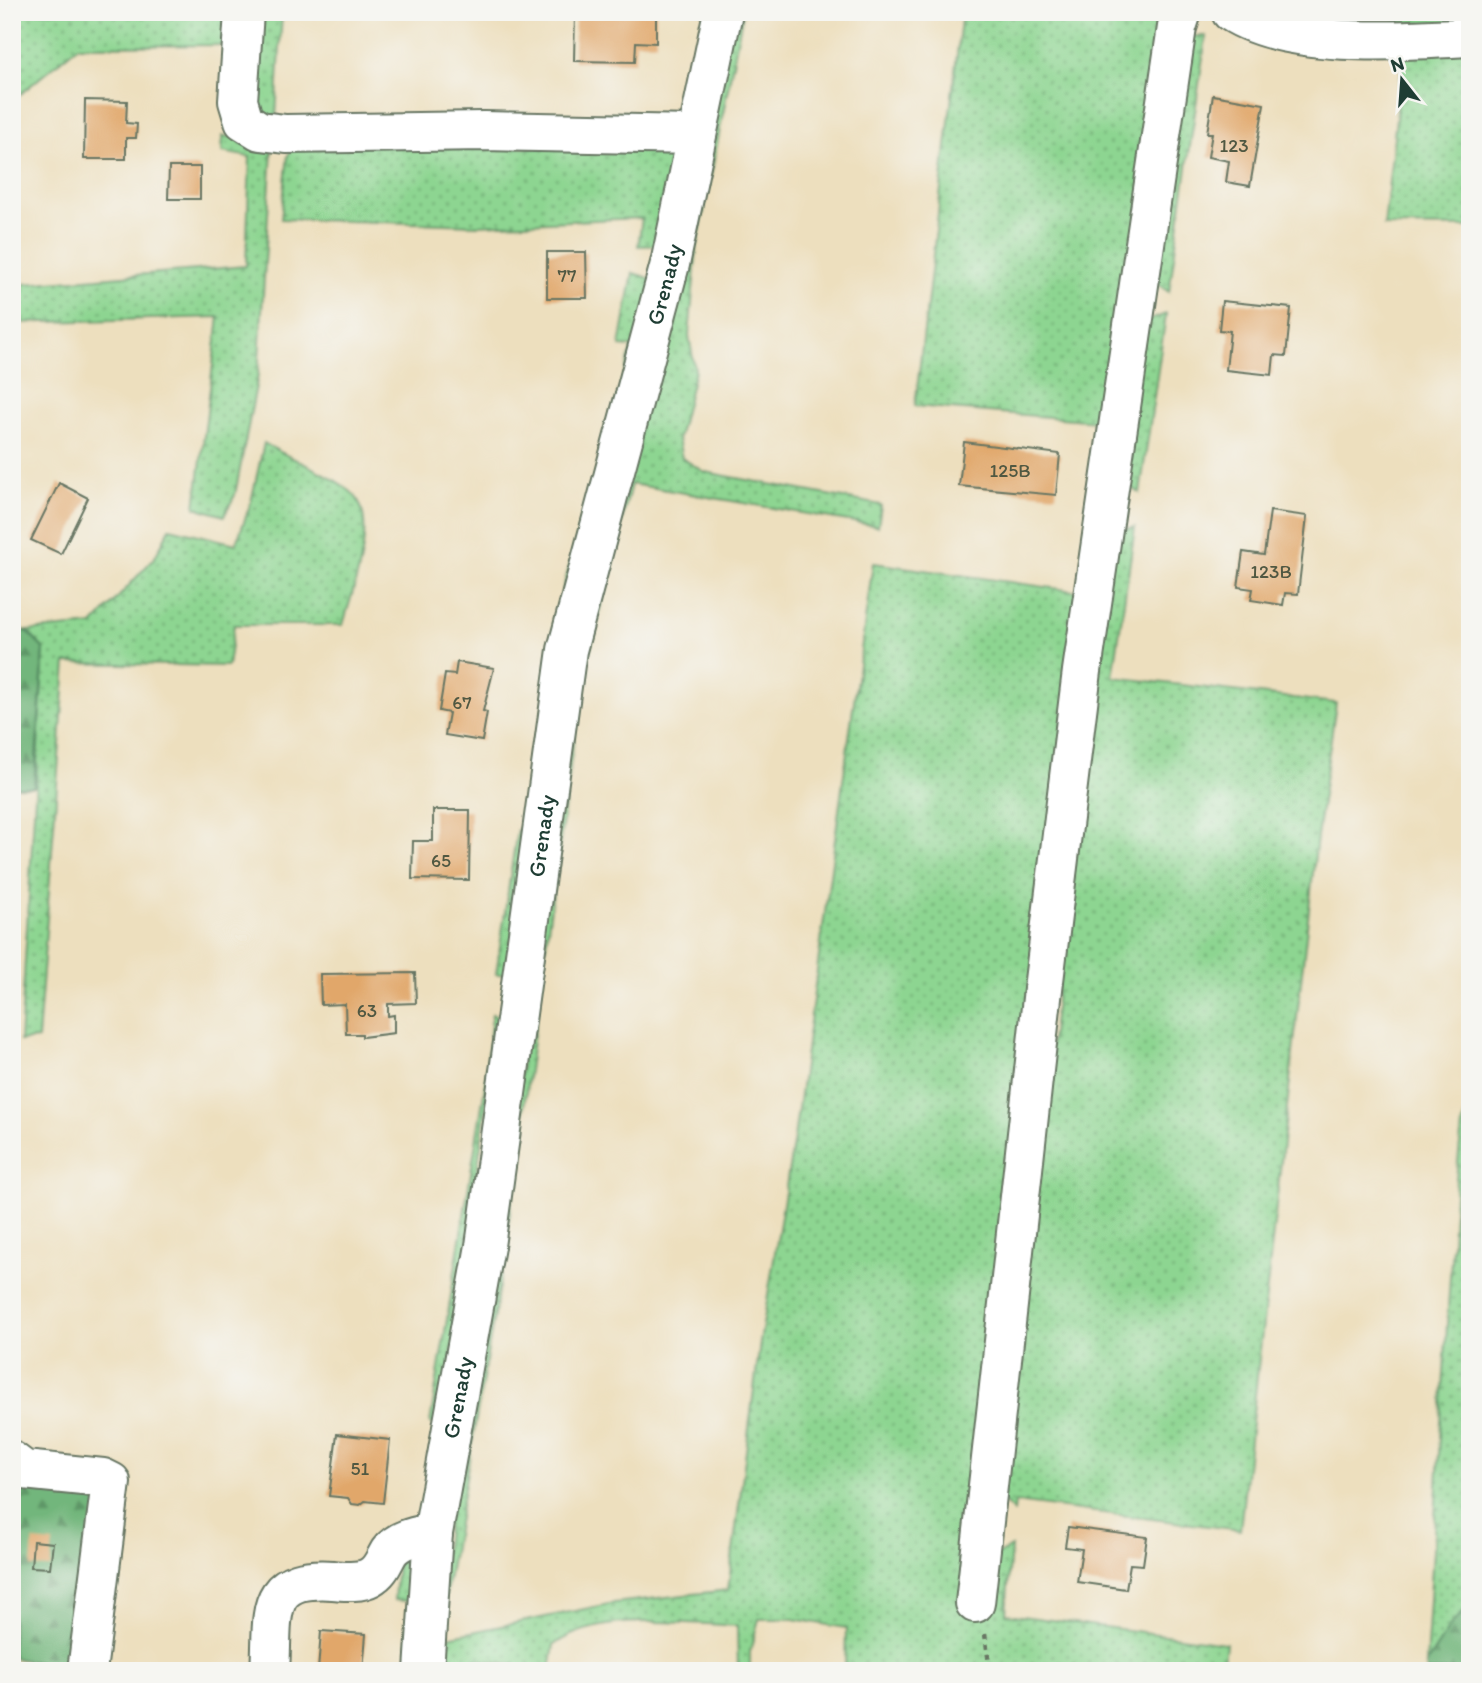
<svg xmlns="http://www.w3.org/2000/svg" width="1482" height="1683" viewBox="0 0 1482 1683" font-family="Itim,sans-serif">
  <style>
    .grass { fill: url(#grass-dots); stroke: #568962; stroke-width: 2 }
    .forest { fill: url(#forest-firs); stroke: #487a58; stroke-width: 2 }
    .building { fill: #e1a76a }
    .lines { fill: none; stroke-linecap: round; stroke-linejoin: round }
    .minor-casing { stroke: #677664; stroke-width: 42 }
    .path { stroke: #677664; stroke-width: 4.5; stroke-dasharray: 5 5; stroke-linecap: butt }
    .minor { stroke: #fff; stroke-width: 38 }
    .labels { text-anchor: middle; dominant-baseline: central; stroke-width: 5; stroke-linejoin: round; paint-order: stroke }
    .number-label { font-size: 19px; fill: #505842 }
    .street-label { font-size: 23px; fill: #1f3d34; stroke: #f6f6f2 }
  </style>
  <defs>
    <pattern id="grass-dots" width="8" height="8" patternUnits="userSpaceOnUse" patternTransform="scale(1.75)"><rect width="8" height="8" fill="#8dd591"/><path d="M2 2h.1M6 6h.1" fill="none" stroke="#73ae77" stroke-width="1.8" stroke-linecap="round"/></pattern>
    <pattern id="forest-firs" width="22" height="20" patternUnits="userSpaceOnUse" patternTransform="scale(1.75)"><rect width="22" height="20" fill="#72b67b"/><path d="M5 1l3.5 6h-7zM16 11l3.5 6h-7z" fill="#5d9566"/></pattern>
  </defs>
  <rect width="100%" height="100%" fill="#f6f6f2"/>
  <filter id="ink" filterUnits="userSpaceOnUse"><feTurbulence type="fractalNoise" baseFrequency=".0143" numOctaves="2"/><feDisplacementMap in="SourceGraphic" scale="14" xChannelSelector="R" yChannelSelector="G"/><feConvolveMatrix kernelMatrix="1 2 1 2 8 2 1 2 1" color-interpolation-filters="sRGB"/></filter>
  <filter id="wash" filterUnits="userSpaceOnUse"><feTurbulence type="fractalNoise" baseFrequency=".00686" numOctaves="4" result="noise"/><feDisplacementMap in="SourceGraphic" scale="28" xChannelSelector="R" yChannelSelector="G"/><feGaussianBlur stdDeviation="1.57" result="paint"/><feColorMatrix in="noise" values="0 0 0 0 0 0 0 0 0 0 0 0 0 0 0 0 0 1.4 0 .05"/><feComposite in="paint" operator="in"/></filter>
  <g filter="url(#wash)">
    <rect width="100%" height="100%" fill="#eddfbe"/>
    <g class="grass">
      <path d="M12,12H233L231,45L78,46L12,101Z"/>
      <path d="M252,12H282L276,118H687L287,126L251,110Z"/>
      <path d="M732,12H743L697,246L689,336L695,370L678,439L682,458L705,472L881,505L878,526L631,484L581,685L503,1263L438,1639L614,1603L728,1590L760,1343L794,1138L873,563L1082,592L962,1610L991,1613L987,1582L989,1559L1011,1547L1006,1614L1226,1643L1223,1671H845L846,1628L793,1619H759L750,1651V1671H738L737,1626C683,1623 598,1612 554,1645L550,1671H519L512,1664L475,1659L465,1671H438L436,1634L450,1499L497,1247L565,739L586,627L660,341Z"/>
      <path d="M962,12H1169L1108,422L915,406Z"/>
      <path d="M1396,12H1470V27L1395,22Z"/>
      <path d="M1183,36H1206L1169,292L1147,277Z"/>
      <path d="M1470,45V227L1384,226L1404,47Z"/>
      <path d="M223,136L270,141L272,150L258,375L235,495L224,516L195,507L219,317L12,323V285L246,266L250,157L222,152Z"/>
      <path d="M296,145L673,149L677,162L661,245L638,246L642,218L478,225L281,219L288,155Z"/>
      <path d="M633,273L655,280L571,591L562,592L632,347L620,346Z"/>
      <path d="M1166,314L1140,493L1127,486L1141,323Z"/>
      <path d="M264,443C291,459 325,471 350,491C382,516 352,592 343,625H234L228,666L66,663L38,1039L20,1041L44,649L27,631L93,625L155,557L170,528L236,544L251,502Z"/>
      <path d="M1135,527L1113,677L1336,703L1317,837L1240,1530L1015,1502L1014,1512L997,1495L1111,539L1122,530Z"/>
      <path d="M517,830L530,839L506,974H496Z"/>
      <path d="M492,1014L499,1016L441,1427L430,1423L484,1093Z"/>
      <path d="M1470,1098V1605L1451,1625L1426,1664L1456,1179L1462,1126Z"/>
      <path d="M414,1549L408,1671V1601L394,1600L397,1560Z"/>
    </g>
    <g class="forest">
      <path d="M12,625L26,631L44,649L34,787H12Z"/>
      <path d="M12,1482L104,1486L79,1669L12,1658Z"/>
      <path d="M1470,1605V1671H1427L1426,1664L1451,1625Z"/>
    </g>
    <g id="blocks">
      <g class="building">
        <path d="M575,12H656V43L636,42L635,62L574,61Z"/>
        <path d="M1213,95L1264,104L1250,186L1226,182L1229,161L1208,157L1212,133H1207Z"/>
        <path d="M85,100L127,101L126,123L137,124L136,138H126V159H84Z"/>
        <path d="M169,167H200V199H168Z"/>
        <path d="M547,252H586L587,298H547Z"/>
        <path d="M1222,301L1291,308L1286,356L1274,355L1272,375L1226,370L1230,331L1219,330Z"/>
        <path d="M964,442L1060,454L1056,495L959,486Z"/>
        <path d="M59,483L88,498L61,554L31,540Z"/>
        <path d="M1270,511L1307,516L1298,594L1285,593L1283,605L1251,600L1253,589L1238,587L1243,552L1264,555Z"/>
        <path d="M457,662L494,668L483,711L487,712L482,741L445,735L449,713L439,711L445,674L455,675Z"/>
        <path d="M433,810H470L469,880L412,879L413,841H433Z"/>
        <path d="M415,973L416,1003L388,1004V1016L394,1015V1033L362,1037V1034H346L345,1004L321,1005L320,974Z"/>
        <path d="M337,1434L390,1440L383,1503L365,1501L360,1505L352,1504L348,1498L329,1496Z"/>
        <path d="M1068,1527L1147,1537L1143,1565L1130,1564L1126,1589L1077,1582L1082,1549L1065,1547Z"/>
        <path d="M33,1541L53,1543L50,1568L31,1567Z"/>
        <path d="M321,1631L366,1634L363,1671H318Z"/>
      </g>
    </g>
  </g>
  <g filter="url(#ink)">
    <use href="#blocks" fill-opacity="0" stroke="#677664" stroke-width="2"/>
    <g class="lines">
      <g class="minor-casing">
        <g id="minor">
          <path d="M244,12L238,101L244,121L260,131L286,134L484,131L694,135"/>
          <path d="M1231,12C1288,49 1402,41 1470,37"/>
          <path d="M12,1461L24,1470L103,1478L111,1482L87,1671"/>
          <path d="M975,1603L1043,989L1082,671L1177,27L1182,12"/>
          <path d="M270,1671C274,1615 261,1575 333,1580C345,1581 359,1583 370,1577C381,1571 383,1562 389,1552C399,1538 418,1536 433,1533"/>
          <path id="s1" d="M424,1671L433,1533L485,1246L567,650L670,264L723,12"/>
        </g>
      </g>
      <path class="path" d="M985,1634L990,1671"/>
      <use href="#minor" class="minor"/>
    </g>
  </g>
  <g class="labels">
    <g class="number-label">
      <text x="1234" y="145">123</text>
      <text x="567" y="275">77</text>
      <text x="1010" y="470">125B</text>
      <text x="1271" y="571">123B</text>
      <text x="462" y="702">67</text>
      <text x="441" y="860">65</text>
      <text x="367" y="1010">63</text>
      <text x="360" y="1468">51</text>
    </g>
    <g class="street-label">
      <text stroke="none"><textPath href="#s1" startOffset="1410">Grenady</textPath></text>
      <text stroke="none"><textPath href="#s1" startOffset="844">Grenady</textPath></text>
      <text stroke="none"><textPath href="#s1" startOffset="276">Grenady</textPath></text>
    </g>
  </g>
  <rect width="1482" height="1683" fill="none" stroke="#f6f6f2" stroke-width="42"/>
  <g transform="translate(1402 80) rotate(343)" stroke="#f6f6f2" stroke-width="5" paint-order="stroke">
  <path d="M0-5L12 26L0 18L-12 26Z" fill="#1f3d34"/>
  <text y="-10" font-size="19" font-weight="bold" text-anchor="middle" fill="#1f3d34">N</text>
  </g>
</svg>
